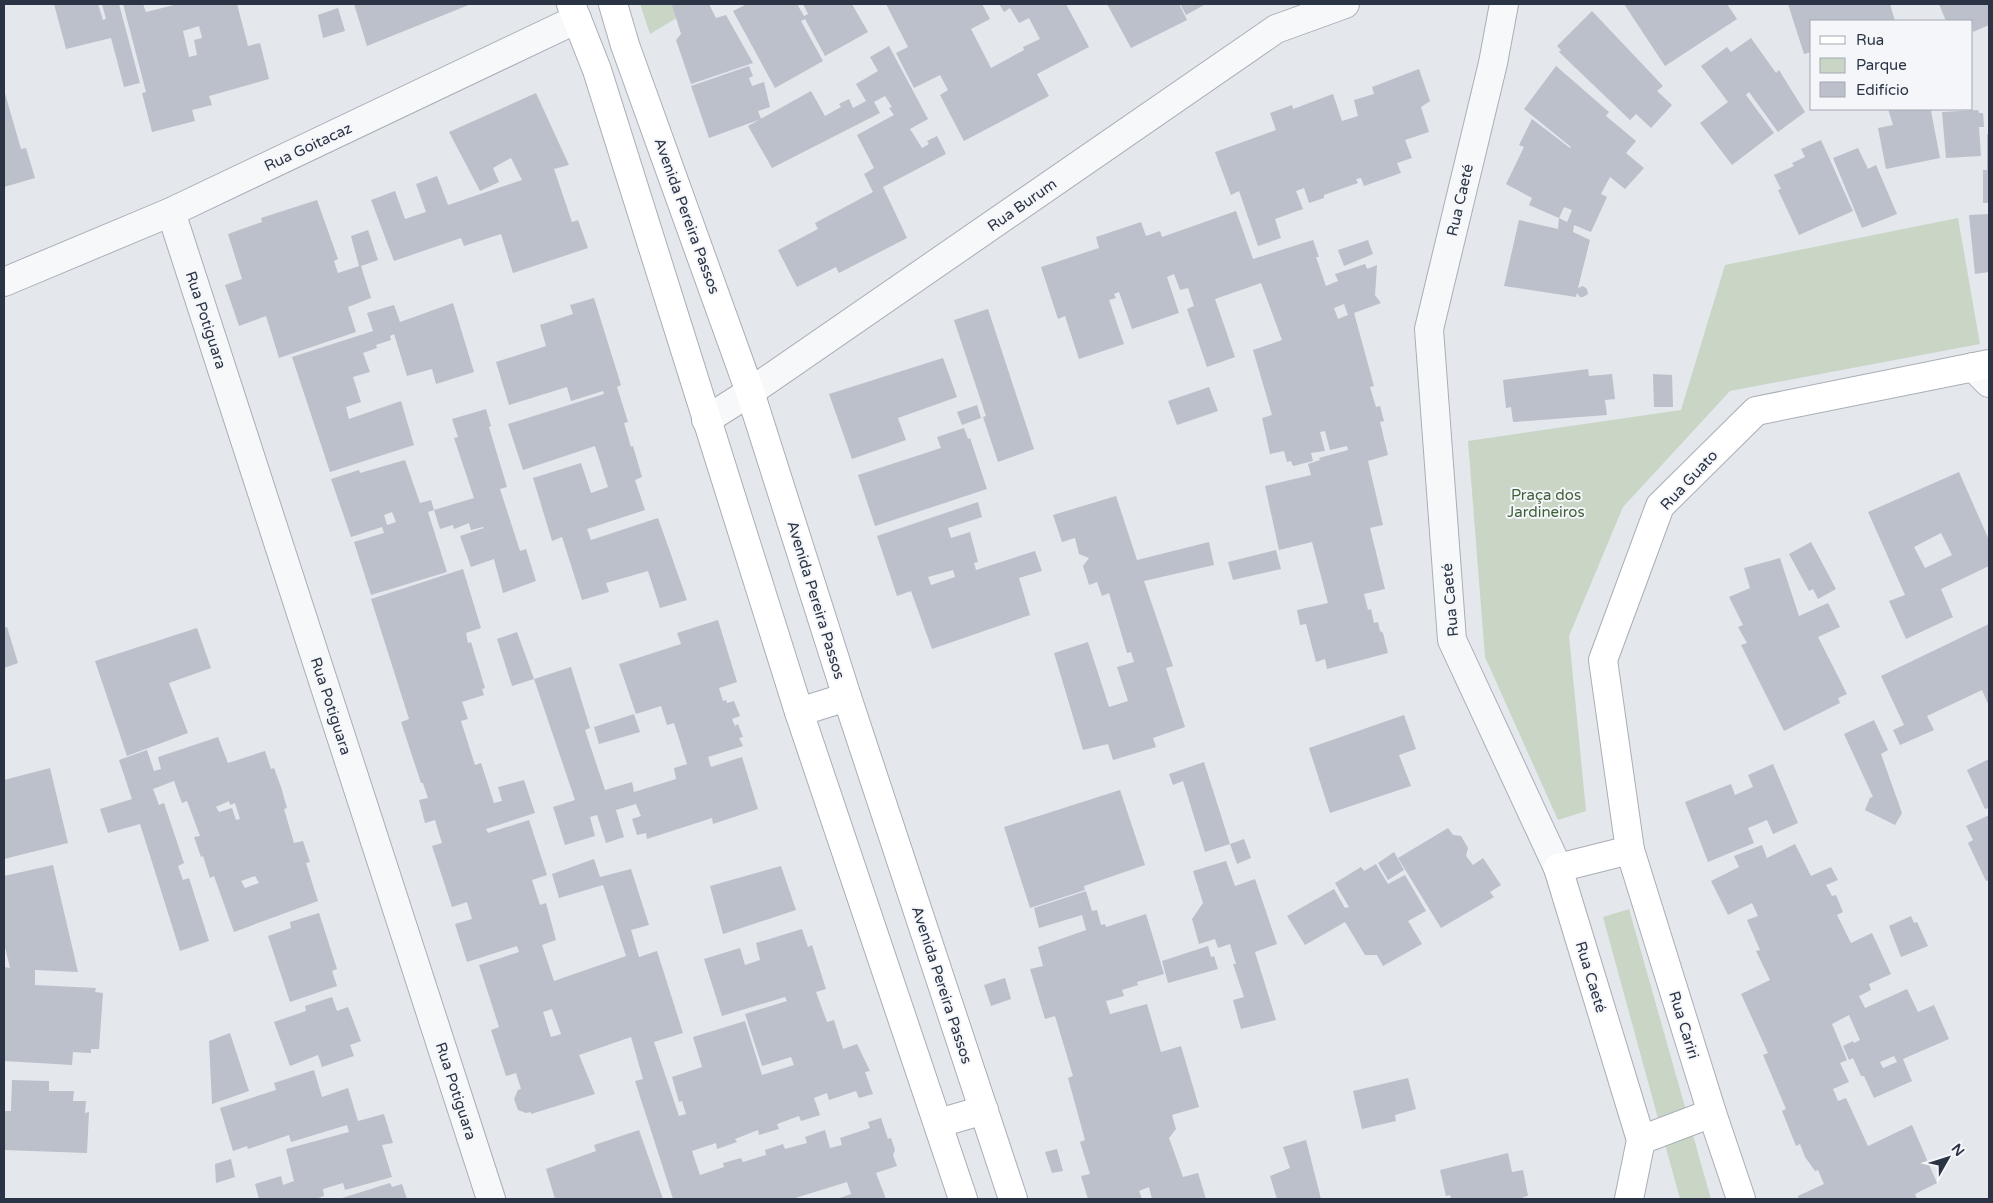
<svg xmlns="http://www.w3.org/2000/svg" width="1993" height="1203" viewBox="0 0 1993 1203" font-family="'Varela Round',sans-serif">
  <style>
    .green { fill: #c9d6c5 }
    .building { fill: #bbc0ca; fill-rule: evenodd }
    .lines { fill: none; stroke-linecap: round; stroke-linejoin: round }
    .street-casing { stroke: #a9aeb7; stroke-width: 30 }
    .secondary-casing { stroke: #a9aeb7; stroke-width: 30 }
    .street { stroke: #f7f8fa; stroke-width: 28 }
    .secondary { stroke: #fff; stroke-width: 28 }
    .labels { text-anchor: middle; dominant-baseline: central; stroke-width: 4; stroke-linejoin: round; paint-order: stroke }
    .street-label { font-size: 15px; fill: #2b3445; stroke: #f4f6f9 }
    .park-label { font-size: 15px; fill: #3f6138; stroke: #f4f6f9 }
  </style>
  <rect width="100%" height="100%" fill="#e4e7ec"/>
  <g class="green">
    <path d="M640,4H700L650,34Z"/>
    <path d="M1958,218L1980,344L1730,391L1623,507L1569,636L1586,811L1558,820L1485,657L1468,441L1681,410L1725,265Z"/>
    <path d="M1629,909L1711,1199H1680L1603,917Z"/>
  </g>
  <g class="building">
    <path d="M54,4H98L103,20L106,19L102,4H119L140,83L124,87L111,38L66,49Z"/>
    <path d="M123,4H143L146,12L178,4H237L248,46L260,43L269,79L209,96L212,105L192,110L195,121L152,132L142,93L146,92ZM199,26L202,38L194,40L197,55L189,57L183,31Z"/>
    <path d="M354,4H471L367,46Z"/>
    <path d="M676,4H709L716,18L726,15L753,63L691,84L676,40L681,34L672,5Z"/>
    <path d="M747,4H797L804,16L808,14L803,4H852L868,32L825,56L805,19L801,21L823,61L775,88L733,11Z"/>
    <path d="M886,4H982L990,19L971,29L991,68L1024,50L1023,47L1040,39L1029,18L1019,23L1010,8L1004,12L999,4H1066L1089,47L1037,74L1049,96L964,141L940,95L948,90L940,75L914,88L896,53L908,47Z"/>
    <path d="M1107,4H1179L1187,20L1131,48Z"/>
    <path d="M1180,4H1206L1186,15Z"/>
    <path d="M1624,4H1727L1737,19L1665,66Z"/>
    <path d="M1788,4H1890L1895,21H1812V52L1804,54Z"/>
    <path d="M1939,4H1989V25L1973,32L1972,21H1946Z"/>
    <path d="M338,8L345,31L323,38L318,15Z"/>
    <path d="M1592,11L1663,86L1657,91L1672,105L1651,128L1636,114L1630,120L1559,52L1561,50L1557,46Z"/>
    <path d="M1751,38L1776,73L1779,70L1805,112L1778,132L1749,92L1746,95L1774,133L1732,165L1700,123L1728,102L1701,66L1727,47L1731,52Z"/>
    <path d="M889,46L928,119L910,129L922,148L929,144L927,141L937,136L946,154L883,187L907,238L839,273L836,267L797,287L778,250L818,229L815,223L873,192L864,174L874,168L857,135L894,115L889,108L892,107L885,96L874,102L880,113L772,168L748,126L811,91L825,116L841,107L839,104L849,99L853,108L866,101L856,84L878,71L870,57Z"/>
    <path d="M749,66L753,76L749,78L752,86L764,82L770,107L758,111L761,119L709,138L691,86Z"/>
    <path d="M1556,66L1609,112L1606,116L1636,141L1626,153L1644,168L1625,189L1610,177L1601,194L1607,197L1591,232L1574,225L1573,232L1590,240L1578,288L1583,286L1587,289L1588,294L1583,297H1580L1577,293L1576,297L1504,286L1519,220L1558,229L1559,218L1567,222L1572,210L1564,207L1559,218L1529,205L1532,198L1506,184L1524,147L1519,145L1532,119L1570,148L1571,147L1524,109Z"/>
    <path d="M1419,69L1430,101L1421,107L1429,132L1405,140L1412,158L1397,163L1401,173L1364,186L1361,178L1356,179L1358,183L1324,195V198L1309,203L1304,188L1296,191L1303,209L1275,219L1281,238L1258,246L1239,191L1231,195L1215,152L1276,130L1270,113L1292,105L1293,109L1333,94L1342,121L1358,116L1354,100L1374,94L1372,87Z"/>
    <path d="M4,90L21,149L26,148L35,178L4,187Z"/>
    <path d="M536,93L569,165L554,169L572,222L578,220L588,248L513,273L501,234L464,246L461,238L455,240L394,261L371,200L395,191L405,219L426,212L416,184L437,176L448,205L522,180L511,158L493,168L499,182L480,191L449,132Z"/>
    <path d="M1888,109H1936L1931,111L1940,158L1886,169L1878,128L1893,125Z"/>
    <path d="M1978,110L1979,113H1983L1984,127H1979L1981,156L1946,158L1942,112Z"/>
    <path d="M1987,134H1989V203H1983V170H1987Z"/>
    <path d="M1821,140L1853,211L1799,235L1778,190L1781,189L1774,175L1794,166L1792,163L1805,157L1801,149Z"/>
    <path d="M1858,148L1868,169L1876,165L1897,214L1862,228L1833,158Z"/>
    <path d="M317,200L338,259L334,261L338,273L359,266L351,236L368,230L378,260L361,266L371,298L348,307L356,332L279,358L266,316L239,326L225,285L242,279L228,234L262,222L261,218Z"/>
    <path d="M1236,211L1253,259L1313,240L1319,257H1316L1326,286L1338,281L1335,274L1365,264L1367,269L1377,265L1375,295L1381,303L1354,313L1374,386L1370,387L1376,407L1380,406L1384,421L1380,422L1388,455L1368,461L1383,525L1370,528L1385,589L1364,594L1368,610L1371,609L1374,623L1378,622L1380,631L1383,633L1388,653L1327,669L1325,659L1316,662L1306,624L1300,625L1297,610L1328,603L1312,542L1279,550L1265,486L1311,475L1308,464L1320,460L1319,458L1348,450L1347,446L1330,450L1325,431L1320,432L1325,451L1311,453L1313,461L1293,466L1291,461L1287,462L1284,451L1270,454L1262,418L1272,415L1253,350L1282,340L1261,283L1215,299L1235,357L1207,367L1187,309L1194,306L1188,288L1180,290L1174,274L1167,277L1179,313L1132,329L1119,292L1114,294L1116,298L1109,300L1124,344L1079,359L1065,316L1058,319L1041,267L1099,248L1096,237L1141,222L1146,236L1160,231L1162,237ZM1344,304L1348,315L1338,319L1334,308Z"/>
    <path d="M1989,214V272L1975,274L1969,215Z"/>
    <path d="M1368,240L1373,254L1344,266L1338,250Z"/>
    <path d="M594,298L621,385L617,387L628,422L624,423L631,447L633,446L642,477L635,480L645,510L587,529L591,540L658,518L687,600L660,608L648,571L606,583L609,592L582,600L562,537L552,541L533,478L581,463L591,493L608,487L595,446L523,470L508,424L604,394L603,391L571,401L567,387L509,405L496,362L546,346L540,325L573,314L570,305Z"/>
    <path d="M453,303L474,372L436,384L432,369L407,376L394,334L390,336L391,340L376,345L377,348L363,353L370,372L353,377L361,402L346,407L349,419L401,401L414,445L330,472L292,357L373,331L367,313L394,305L400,322Z"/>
    <path d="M988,309L1034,449L998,462L983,417L986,416L954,320Z"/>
    <path d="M943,358L957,397L898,418L906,440L852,459L829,394Z"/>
    <path d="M1588,369L1589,376L1612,374L1615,399L1605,400L1607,415L1513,422L1511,407L1506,408L1503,380Z"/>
    <path d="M1653,374L1672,375L1673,407H1654Z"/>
    <path d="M1209,387L1218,411L1177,425L1168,401Z"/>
    <path d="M977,405L981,418L962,425L957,412Z"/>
    <path d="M486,409L491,426L489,427L507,487L500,489L520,551L526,549L536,581L503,593L494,559L471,567L460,536L484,528L483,527L471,530L469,523L454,529L453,525L440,529L434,510L474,498L454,438L458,437L452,419Z"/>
    <path d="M964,428L968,439L970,438L987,489L875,526L858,475L941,448L937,437Z"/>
    <path d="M405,460L420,503L431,500L434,510L428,512L447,572L371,595L354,542L384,533L382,527L351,537L331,479L359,470L360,473ZM392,512L396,522L387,525L384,515Z"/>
    <path d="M1959,472L1989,540V566L1941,589L1953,617L1906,639L1889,601L1905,595L1868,512ZM1941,533L1952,555L1925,568L1914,547Z"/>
    <path d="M1116,496L1137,560L1209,542L1214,565L1144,581L1173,666L1166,668L1185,727L1153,738L1156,747L1113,760L1108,744L1083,750L1054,653L1088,642L1109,707L1128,701L1117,667L1134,662L1131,652L1127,653L1109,593L1102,596L1097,582L1089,585L1083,566L1089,558L1079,554L1075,538L1062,542L1053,515Z"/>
    <path d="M978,502L982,517L948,528L951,538L970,532L978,562L974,563L976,570L1035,551L1042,571L1019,578L1030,615L932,649L911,591L897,596L877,536ZM953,570L955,577L931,585L928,577Z"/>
    <path d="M1811,542L1836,589L1818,599L1813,589L1809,591L1789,554Z"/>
    <path d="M1276,550L1281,569L1233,580L1228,562Z"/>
    <path d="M1780,558L1799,616L1828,603L1840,627L1818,637L1847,694L1838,698L1840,703L1784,731L1741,645L1747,643L1738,627L1743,625L1729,597L1750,588L1744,568Z"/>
    <path d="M463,569L481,628L466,633L468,643L471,642L485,688L482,689L484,695L462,702L468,719L461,721L475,765L481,763L494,803L502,801L498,787L524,780L535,813L486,829L488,833L529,820L547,875L532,880L540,905L546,903L556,940L542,945L554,981L626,956L603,885L559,898L552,874L594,859L600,877L631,869L649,925L631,930L639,957L657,951L683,1033L654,1042L679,1116L686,1114L682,1101L679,1102L672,1077L702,1067L693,1037L745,1021L762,1075L794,1065L791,1057L762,1066L745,1014L787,1001L785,997L722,1016L704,959L740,948L745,965L760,960L756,943L802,929L808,947L812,945L826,989L816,992L827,1022L834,1020L843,1049L857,1044L870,1071L865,1072L873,1094L859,1098L856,1091L829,1100L827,1093L814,1098L820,1115L801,1121L799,1116L777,1124L779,1129L759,1135L758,1130L735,1139L737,1142L717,1149L716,1143L692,1151L700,1175L724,1167L723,1163L741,1158L743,1162L766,1155L765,1150L783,1144L785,1149L807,1143L805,1137L825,1130L830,1148L842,1145L840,1138L870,1128L868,1122L881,1118L888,1139L891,1138L895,1150L893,1155L897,1166L876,1173L886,1199H837L851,1194L847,1182L792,1199H673L635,1081L643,1079L631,1037L579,1055L595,1094L531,1114V1112L526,1113L518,1110L514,1099L518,1090L521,1089L516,1073L506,1076L491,1030L499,1027L479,965L519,952L517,946L467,962L455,924L472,919L467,902L452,907L432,846L442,843L435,820L425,823L419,800L428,798L423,783H421L401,722L409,719L371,599ZM552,1009L561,1034L551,1037L543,1012Z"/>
    <path d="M718,620L737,682L719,688L723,701L726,700L727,703L734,701L740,716L732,719L735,726L738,724L743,737L739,738L743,746L708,757L711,767L742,757L758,809L713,824L712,818L647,839L646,833L637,835L632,819L641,816L636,804L616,810L624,837L606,843L597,815L590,817L595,836L565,845L553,807L575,800L534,679L571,667L590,728L585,730L605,790L632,782L634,792L676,779L674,768L687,764L674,723L667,725L661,706L636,714L619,664L681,644L677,633Z"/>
    <path d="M1989,624V706L1982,690L1927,716L1934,730L1900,745L1893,730L1904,725L1881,676Z"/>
    <path d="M7,627L18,663L4,668V628Z"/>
    <path d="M197,628L211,668L169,683L188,733L127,756L95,661Z"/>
    <path d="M517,632L534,679L512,686L497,639Z"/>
    <path d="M634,714L640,732L599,744L594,727Z"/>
    <path d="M1404,715L1416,749L1399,755L1411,786L1330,813L1309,748Z"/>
    <path d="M1874,720L1888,750L1881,754L1902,813L1895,825L1865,810L1870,798L1873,797L1844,734Z"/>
    <path d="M218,737L228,763L265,751L271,769L274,768L281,787L287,808L284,809L294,843L303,841L310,862L306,863L318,901L234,932L214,876L210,878L203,856L201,857L194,837L200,836L187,801L182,803L174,781L153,789L159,805L164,803L184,863L178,866L183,880L189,878L209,941L180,951L140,824L108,833L100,809L132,799L119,760L147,750L154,771L161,769L158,757ZM229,801L230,805L235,803L240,819L236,820L232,808L219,812L216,807ZM255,876L259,883L245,888L241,881Z"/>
    <path d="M1989,759V808L1985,809L1967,770Z"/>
    <path d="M1204,762L1230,844L1205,852L1183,781L1173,785L1169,774Z"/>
    <path d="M1773,764L1798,823L1773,834L1767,820L1748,828L1754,843L1708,862L1685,802L1731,784L1735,795L1753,787L1748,775Z"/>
    <path d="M50,768L68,843L4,859V780Z"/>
    <path d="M1120,790L1145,865L1084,886L1085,890L1030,908L1004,827Z"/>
    <path d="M1989,815V880L1986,881L1968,843L1973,840L1966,826Z"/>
    <path d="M1448,828L1453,835L1461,836L1468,848L1466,856L1473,865L1483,858L1501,885L1490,892L1494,897L1441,928L1398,858Z"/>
    <path d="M1244,839L1251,858L1237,864L1230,844Z"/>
    <path d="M1795,844L1811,876L1831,867L1838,880L1826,885L1832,896L1836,895L1843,912L1837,915L1851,943L1872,933L1891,974L1869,984L1871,990L1859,996L1865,1008L1907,989L1918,1012L1934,1005L1949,1039L1903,1059L1912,1081L1874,1098L1864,1076H1861L1853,1058L1849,1060L1843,1046L1853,1041L1854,1043L1860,1040L1849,1015L1832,1024L1847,1060L1840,1063L1849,1082L1833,1089L1838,1101L1846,1098L1868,1146L1912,1125L1937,1183L1915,1194L1917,1199H1799L1798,1196L1824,1184L1818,1170L1815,1171L1805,1157L1800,1144L1796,1146L1782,1111L1786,1109L1763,1055L1768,1053L1741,994L1770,980L1756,951L1760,950L1747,920L1758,916L1752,903L1728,915L1711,881L1739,867L1734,856L1762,845L1767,858ZM1894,1056L1897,1062L1883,1068L1880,1062Z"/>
    <path d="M1394,852L1404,870L1388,880L1378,863Z"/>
    <path d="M1226,861L1235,886L1255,879L1277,944L1255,952L1276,1020L1241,1029L1233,1000L1244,997L1233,964H1236L1230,944L1218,948L1215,939L1199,944L1192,919L1203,903L1193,871Z"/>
    <path d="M1376,864L1388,884L1405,875L1426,911L1408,921L1422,944L1383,966L1377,955H1365L1345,922L1305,945L1287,916L1334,889L1345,908L1349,907L1335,883L1361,867L1364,871Z"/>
    <path d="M53,865L78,972L35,970V985L96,988L95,992L103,993L99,1049H91V1053L73,1052L72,1065L4,1061V967L10,968L4,943V876Z"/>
    <path d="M781,866L796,910L723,934L710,886Z"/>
    <path d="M1086,891L1092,911L1097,910L1101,925L1105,924L1106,927L1146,914L1164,974L1137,982L1138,985L1122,990L1124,996L1106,1001L1110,1014L1147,1004L1161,1052L1181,1046L1199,1107L1172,1115L1176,1129L1169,1138L1183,1177L1198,1173L1206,1199H1152L1149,1187L1139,1191L1142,1199H1088L1081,1176L1090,1174L1080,1142L1085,1140L1068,1078L1073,1076L1055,1016L1045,1019L1030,969L1043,966L1038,947L1086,930L1082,915L1039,928L1034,908Z"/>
    <path d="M319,913L337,969L332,971L337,986L290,1002L268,936L291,928L290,922Z"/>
    <path d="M1911,916L1914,923L1917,922L1928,946L1901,957L1889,926Z"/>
    <path d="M1208,946L1211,957L1214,956L1218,969L1168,983L1162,961Z"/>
    <path d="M1005,978L1011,999L991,1006L984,985Z"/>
    <path d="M332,997L337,1011L348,1007L361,1041L350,1045L354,1056L322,1067L318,1055L290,1066L274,1022L306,1011L305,1006Z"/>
    <path d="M230,1033L249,1091L212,1104L209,1041Z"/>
    <path d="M314,1070L322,1097L348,1088L358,1121L384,1114L393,1143L382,1145L392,1177L345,1190L343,1183L323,1189L324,1196L315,1199H259L255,1184L281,1176L283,1185L294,1181L286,1149L349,1132L347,1125L291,1142L289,1135L248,1149L247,1146L233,1151L220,1108L276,1090L274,1083Z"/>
    <path d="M1408,1078L1416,1109L1395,1115L1396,1121L1362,1129L1353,1091Z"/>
    <path d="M12,1080L49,1081V1091H74L73,1101H86L85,1113L89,1112L87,1153L4,1150V1111H11Z"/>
    <path d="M639,1130L663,1199H555L546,1169L596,1151L594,1145Z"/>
    <path d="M1306,1140L1321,1199H1277L1270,1176L1290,1168L1283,1147Z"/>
    <path d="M1057,1149L1063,1171L1052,1173L1045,1152Z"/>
    <path d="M1508,1153L1512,1172L1523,1170L1528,1196L1523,1197V1199H1451L1450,1195L1446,1196L1440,1170Z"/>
    <path d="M231,1159L235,1177L216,1183L215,1164Z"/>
    <path d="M390,1183L392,1187L402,1184L407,1199H339Z"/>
  </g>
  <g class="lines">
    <g class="street-casing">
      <g id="street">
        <path d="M1504,4L1493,63L1429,329L1452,640L1558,868"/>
        <path d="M171,212L491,1199"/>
        <path d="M4,282L171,212L577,19"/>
        <path d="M1973,367L1989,383"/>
        <path d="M706,420L750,392L1276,29L1345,4"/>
      </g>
    </g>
    <g class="secondary-casing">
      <g id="secondary">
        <path d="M571,4L597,70L799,712L963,1199"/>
        <path d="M613,4L625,45L750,392L847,697L1013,1199"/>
        <path d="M799,712L847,697"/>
        <path d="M939,1123L984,1110"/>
        <path d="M1641,1140L1712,1113"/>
        <path d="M1629,1199L1641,1140L1558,868L1630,850"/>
        <path d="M1741,1199L1712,1113L1630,850L1603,660L1660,506L1756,411L1989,364"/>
      </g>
    </g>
    <use href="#street" class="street"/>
    <use href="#secondary" class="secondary"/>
  </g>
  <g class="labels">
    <g class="street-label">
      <text transform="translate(308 147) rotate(-25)">Rua Goitacaz</text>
      <text transform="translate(1460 200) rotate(-77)">Rua Caeté</text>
      <text transform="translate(1022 205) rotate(-35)">Rua Burum</text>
      <text transform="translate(687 216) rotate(70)">Avenida Pereira Passos</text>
      <text transform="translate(206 320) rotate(72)">Rua Potiguara</text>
      <text transform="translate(1689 480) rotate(-47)">Rua Guato</text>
      <text transform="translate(816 600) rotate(73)">Avenida Pereira Passos</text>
      <text transform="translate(1450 600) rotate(-95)">Rua Caeté</text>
      <text transform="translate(331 706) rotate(72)">Rua Potiguara</text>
      <text transform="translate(1591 977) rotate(73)">Rua Caeté</text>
      <text transform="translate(942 985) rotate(72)">Avenida Pereira Passos</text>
      <text transform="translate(1684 1025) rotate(73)">Rua Cariri</text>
      <text transform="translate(456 1091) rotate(72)">Rua Potiguara</text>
    </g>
    <g class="park-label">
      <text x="1546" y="495">Praça dos<tspan x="1546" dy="17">Jardineiros</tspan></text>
    </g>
  </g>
  <rect width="1993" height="1203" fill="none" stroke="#2b3445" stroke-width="10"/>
  <rect x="1810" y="20" width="162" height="90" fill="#f4f6f9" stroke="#a4a8b1"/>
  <rect x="1820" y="36" width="25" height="8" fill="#ffffff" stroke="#a4a8b1"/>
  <text x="1856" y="45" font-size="15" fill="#2b3445">Rua</text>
  <rect x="1820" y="58" width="25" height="15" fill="#c9d6c5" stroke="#a4a8b1"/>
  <text x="1856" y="70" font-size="15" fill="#2b3445">Parque</text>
  <rect x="1820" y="82" width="25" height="15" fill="#bbc0ca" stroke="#a4a8b1"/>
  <text x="1856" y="95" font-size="15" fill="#2b3445">Edifício</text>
  <g transform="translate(1948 1158) rotate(51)" stroke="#f4f6f9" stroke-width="4" paint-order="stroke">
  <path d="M0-4L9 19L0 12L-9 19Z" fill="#2b3445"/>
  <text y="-8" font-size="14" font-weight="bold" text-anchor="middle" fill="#2b3445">N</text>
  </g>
</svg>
